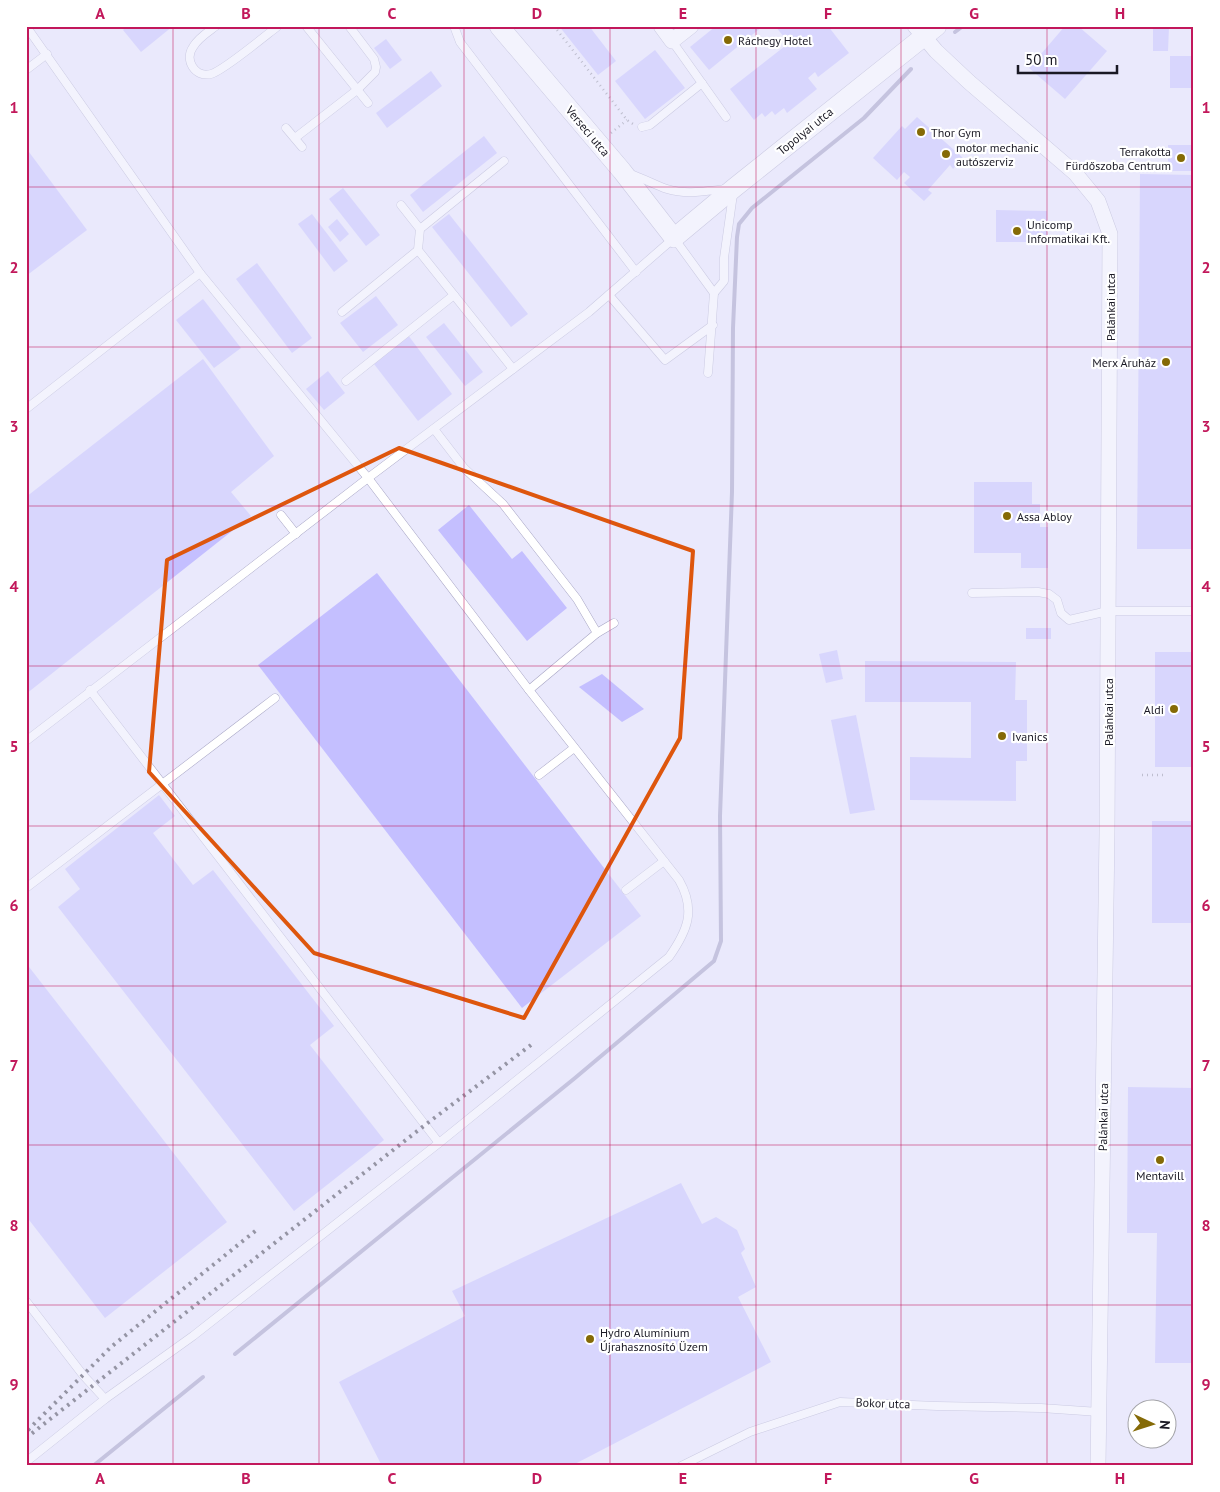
<svg xmlns="http://www.w3.org/2000/svg" width="1220" height="1492" viewBox="0 0 1220 1492" font-family="'PT Sans',sans-serif">
  <style>
    .lines { fill: none; stroke-linecap: round; stroke-linejoin: round }
    .stream { stroke: #9996bc; stroke-width: 4 }
    .building { fill: #c4bfff }
    .service-casing { stroke: #a8a6c5; stroke-width: 9 }
    .minor-casing { stroke: #a8a6c5; stroke-width: 16 }
    .tertiary-casing { stroke: #a8a6c5; stroke-width: 20 }
    .path { stroke: #8b8a99; stroke-width: 2.5; stroke-dasharray: 1 4; stroke-linecap: butt }
    .service { stroke: #fff; stroke-width: 8 }
    .minor { stroke: #fff; stroke-width: 15 }
    .tertiary { stroke: #fff; stroke-width: 19 }
    .rail { stroke: #2f2e3a; stroke-width: 4; stroke-dasharray: 2.5 5; stroke-linecap: butt }
    .marked { fill: none; stroke: #de560d; stroke-width: 4; stroke-linejoin: round }
    .grid { fill: none; stroke: #c2185b; stroke-width: 1; stroke-opacity: 0.55 }
    .poi-dot { fill: #856a06; stroke: #fff; stroke-width: 2 }
    .labels { text-anchor: middle; dominant-baseline: central; stroke-width: 4.5; stroke-linejoin: round; paint-order: stroke }
    .poi-label { font-size: 12px; fill: #1a1924; stroke: #fff; text-anchor: start }
    .street-label { font-size: 12px; fill: #1a1924; stroke: #fff }
    .neatline { fill: none; stroke: #c2185b; stroke-width: 2 }
    .grid-label { font-size: 16px; text-anchor: middle; font-weight: bold; fill: #c2185b }
  </style>
  <rect width="100%" height="100%" fill="#eae9fc"/>
  <g class="lines">
    <g class="stream">
      <path d="M955,32L963,26"/>
      <path d="M235,1354L575,1078L714,961L721,941L720,816L732,492L733,328L737,237L739,224L752,208L864,118L911,69"/>
      <path d="M93,1466L203,1377"/>
    </g>
  </g>
  <g class="building">
    <path d="M127,26H173L141,52L123,30Z"/>
    <path d="M559,26H589L616,61L598,75Z"/>
    <path d="M716,26H763L709,70L690,47Z"/>
    <path d="M775,26H828L849,53L818,77L815,72L808,78L817,89L787,113L784,108L775,115L772,111L765,117L762,113L754,120L730,89L789,43Z"/>
    <path d="M1065,26H1078L1107,51L1065,99L1029,68Z"/>
    <path d="M1153,27H1169L1168,51H1153Z"/>
    <path d="M386,39L402,60L390,69L374,48Z"/>
    <path d="M655,50L685,88L645,119L615,81Z"/>
    <rect x="1170" y="56" width="24" height="32"/>
    <path d="M431,71L442,86L387,128L376,113Z"/>
    <path d="M917,117L963,158L953,169L950,165L928,190L932,193L924,201L904,183L910,177L904,172L897,180L873,158L902,126L905,129Z"/>
    <path d="M484,136L497,153L423,212L410,195Z"/>
    <rect x="1168" y="145" width="26" height="26"/>
    <path d="M26,148L87,230L26,276Z"/>
    <path d="M1140,174L1194,175V549H1137Z"/>
    <path d="M343,188L380,235L366,246L329,199Z"/>
    <path d="M996,210L1047,211V242H996Z"/>
    <path d="M312,214L348,261L334,272L298,224Z"/>
    <path d="M449,214L528,314L511,327L432,227Z"/>
    <path d="M337,219L349,234L340,242L328,227Z"/>
    <path d="M257,263L312,338L292,353L236,279Z"/>
    <path d="M376,296L398,325L363,352L340,323Z"/>
    <path d="M203,299L241,348L214,368L176,320Z"/>
    <path d="M444,323L483,372L465,386L426,337Z"/>
    <path d="M408,335L452,394L418,421L374,364Z"/>
    <path d="M203,359L274,456L231,492L251,516L26,694V497Z"/>
    <path d="M328,371L345,393L324,410L306,389Z"/>
    <path d="M974,482H1032V504H1040V527H1048V568H1021V553H974Z"/>
    <path d="M469,505L512,559L522,551L567,608L527,641L438,530Z"/>
    <path d="M377,573L641,916L522,1008L258,665Z"/>
    <rect x="1026" y="628" width="25" height="11"/>
    <path d="M837,650L843,679L826,683L819,654Z"/>
    <rect x="1155" y="652" width="39" height="115"/>
    <path d="M865,661L1016,662L1015,700H1027V761H1016V801L910,800V757L971,758V702H865Z"/>
    <path d="M602,674L644,709L622,722L579,687Z"/>
    <path d="M856,715L875,810L850,814L831,720Z"/>
    <path d="M159,795L175,816L153,833L193,885L213,870L334,1026L310,1045L384,1140L294,1211L58,907L80,889L65,869Z"/>
    <rect x="1152" y="821" width="42" height="102"/>
    <path d="M26,963L227,1222L105,1318L26,1216Z"/>
    <path d="M1128,1087L1194,1088V1363H1155L1157,1233H1127Z"/>
    <path d="M681,1183L702,1224L716,1217L737,1230L745,1249L741,1253L756,1287L738,1297L771,1362L571,1466H382L339,1382L465,1316L452,1291Z"/>
  </g>
  <g class="lines">
    <g class="service-casing">
      <g id="service">
        <path d="M216,26C208,32 198,38 193,47C184,60 195,78 211,74C223,71 265,36 278,26"/>
        <path d="M306,26L368,103"/>
        <path d="M454,26L460,42L636,272"/>
        <path d="M672,41L726,117"/>
        <path d="M26,70L47,54"/>
        <path d="M642,127L650,125L702,83"/>
        <path d="M286,128L302,147"/>
        <path d="M295,138L357,90L375,72L376,67L374,59L349,26"/>
        <path d="M630,174C643,178 655,185 667,189C686,195 706,191 726,189"/>
        <path d="M401,205L420,229L418,250L513,369"/>
        <path d="M420,229L504,161"/>
        <path d="M714,293L724,281V258L733,194"/>
        <path d="M609,295L665,360L713,325"/>
        <path d="M342,312L418,250"/>
        <path d="M346,381L454,295"/>
        <path d="M26,409L200,273"/>
        <path d="M434,429L464,468L503,504L577,599L597,633"/>
        <path d="M281,515L296,534"/>
        <path d="M972,593L1038,592L1049,594L1057,600L1061,613L1069,620L1108,611H1194"/>
        <path d="M90,690L439,1143"/>
        <path d="M529,690L597,633L614,623"/>
        <path d="M26,741L368,478L589,312L674,238L714,293L708,373"/>
        <path d="M539,775L574,748"/>
        <path d="M26,888L275,698"/>
        <path d="M626,890L664,861"/>
        <path d="M26,1301L83,1375L105,1399"/>
        <path d="M26,1462L105,1399L193,1336L439,1143L669,957C688,930 696,910 679,880L529,690L368,478L200,273L26,26"/>
        <path d="M681,1466L750,1432L840,1402L937,1406L1041,1408L1099,1412"/>
      </g>
    </g>
    <g class="minor-casing">
      <g id="minor">
        <path d="M661,26L672,41L691,26"/>
        <path d="M915,26L936,51L969,82L1075,173L1098,201L1110,234L1107,833L1098,1466"/>
      </g>
    </g>
    <g class="tertiary-casing">
      <path id="tertiary" d="M499,26L622,171L674,238L734,188L937,26"/>
    </g>
    <g class="path">
      <path d="M554,26L627,120L633,124"/>
      <path d="M611,133L627,120"/>
      <path d="M1142,775H1163"/>
    </g>
    <use href="#service" class="service"/>
    <use href="#minor" class="minor"/>
    <use href="#tertiary" class="tertiary"/>
    <g class="rail">
      <path d="M28,1430L111,1347L259,1228"/>
      <path d="M26,1438L425,1125L531,1045"/>
    </g>
  </g>
  <path d="M0 0H1220V1492H0ZM399,448L693,551L680,738L524,1018L314,953L149,772L167,560Z" fill="#eae9fc" fill-opacity=".55" fill-rule="evenodd"/>
  <path class="marked" d="M399,448L693,551L680,738L524,1018L314,953L149,772L167,560Z"/>
  <path class="grid" d="M173,26V1466M319,26V1466M464,26V1466M610,26V1466M756,26V1466M901,26V1466M1047,26V1466M26,187H1194M26,347H1194M26,506H1194M26,666H1194M26,826H1194M26,986H1194M26,1145H1194M26,1305H1194"/>
  <g class="poi-dot">
    <circle cx="728" cy="40" r="5"/>
    <circle cx="921" cy="132" r="5"/>
    <circle cx="946" cy="154" r="5"/>
    <circle cx="1181" cy="158" r="5"/>
    <circle cx="1017" cy="231" r="5"/>
    <circle cx="1166" cy="362" r="5"/>
    <circle cx="1007" cy="516" r="5"/>
    <circle cx="1174" cy="709" r="5"/>
    <circle cx="1002" cy="736" r="5"/>
    <circle cx="1160" cy="1160" r="5"/>
    <circle cx="590" cy="1339" r="5"/>
  </g>
  <g class="labels">
    <g class="poi-label">
      <text x="738" y="40">Ráchegy Hotel</text>
      <text x="931" y="132">Thor Gym</text>
      <text x="956" y="147">motor mechanic<tspan x="956" dy="14">autószerviz</tspan></text>
      <text x="1171" y="151" text-anchor="end">Terrakotta<tspan x="1171" dy="14">Fürdőszoba Centrum</tspan></text>
      <text x="1027" y="224">Unicomp<tspan x="1027" dy="14">Informatikai Kft.</tspan></text>
      <text x="1156" y="362" text-anchor="end">Merx Áruház</text>
      <text x="1017" y="516">Assa Abloy</text>
      <text x="1164" y="709" text-anchor="end">Aldi</text>
      <text x="1012" y="736">Ivanics</text>
      <text x="1160" y="1175" text-anchor="middle">Mentavill</text>
      <text x="600" y="1332">Hydro Alumínium<tspan x="600" dy="14">Újrahasznosító Üzem</tspan></text>
    </g>
    <g class="street-label">
      <text transform="translate(588 131) rotate(50)">Verseci utca</text>
      <text transform="translate(805 131) rotate(-39)">Topolyai utca</text>
      <text transform="translate(1110 307) rotate(-90)">Palánkai utca</text>
      <text transform="translate(1108 712) rotate(-90)">Palánkai utca</text>
      <text transform="translate(1103 1117) rotate(-89)">Palánkai utca</text>
      <text transform="translate(883 1403) rotate(2)">Bokor utca</text>
    </g>
  </g>
  <rect width="1220" height="1492" fill="none" stroke="#ffffff" stroke-width="55"/>
  <g transform="translate(1152 1424) rotate(94)"><circle r="24" fill="#ffffff" stroke="#a3a3a7"/>
  <path d="M0-4L9 19L0 12L-9 19Z" fill="#856a06"/>
  <text y="-8" font-size="14" font-weight="bold" text-anchor="middle" fill="#1a1924">N</text>
  </g>
  <path d="M1018 65v8h99v-8" fill="none" stroke="#1a1924" stroke-width="2.5"/>
  <text x="1025" y="65" font-size="15" fill="#1a1924" stroke="#ffffff" stroke-width="4" paint-order="stroke">50 m</text>
  <rect x="28" y="28" width="1164" height="1436" class="neatline"/>
  <g class="grid-label">
    <text x="100" y="19">A</text>
    <text x="246" y="19">B</text>
    <text x="392" y="19">C</text>
    <text x="537" y="19">D</text>
    <text x="683" y="19">E</text>
    <text x="828" y="19">F</text>
    <text x="974" y="19">G</text>
    <text x="1120" y="19">H</text>
    <text x="14" y="113">1</text>
    <text x="1206" y="113">1</text>
    <text x="14" y="273">2</text>
    <text x="1206" y="273">2</text>
    <text x="14" y="432">3</text>
    <text x="1206" y="432">3</text>
    <text x="14" y="592">4</text>
    <text x="1206" y="592">4</text>
    <text x="14" y="752">5</text>
    <text x="1206" y="752">5</text>
    <text x="14" y="911">6</text>
    <text x="1206" y="911">6</text>
    <text x="14" y="1071">7</text>
    <text x="1206" y="1071">7</text>
    <text x="14" y="1231">8</text>
    <text x="1206" y="1231">8</text>
    <text x="14" y="1390">9</text>
    <text x="1206" y="1390">9</text>
    <text x="100" y="1484">A</text>
    <text x="246" y="1484">B</text>
    <text x="392" y="1484">C</text>
    <text x="537" y="1484">D</text>
    <text x="683" y="1484">E</text>
    <text x="828" y="1484">F</text>
    <text x="974" y="1484">G</text>
    <text x="1120" y="1484">H</text>
  </g>
</svg>
